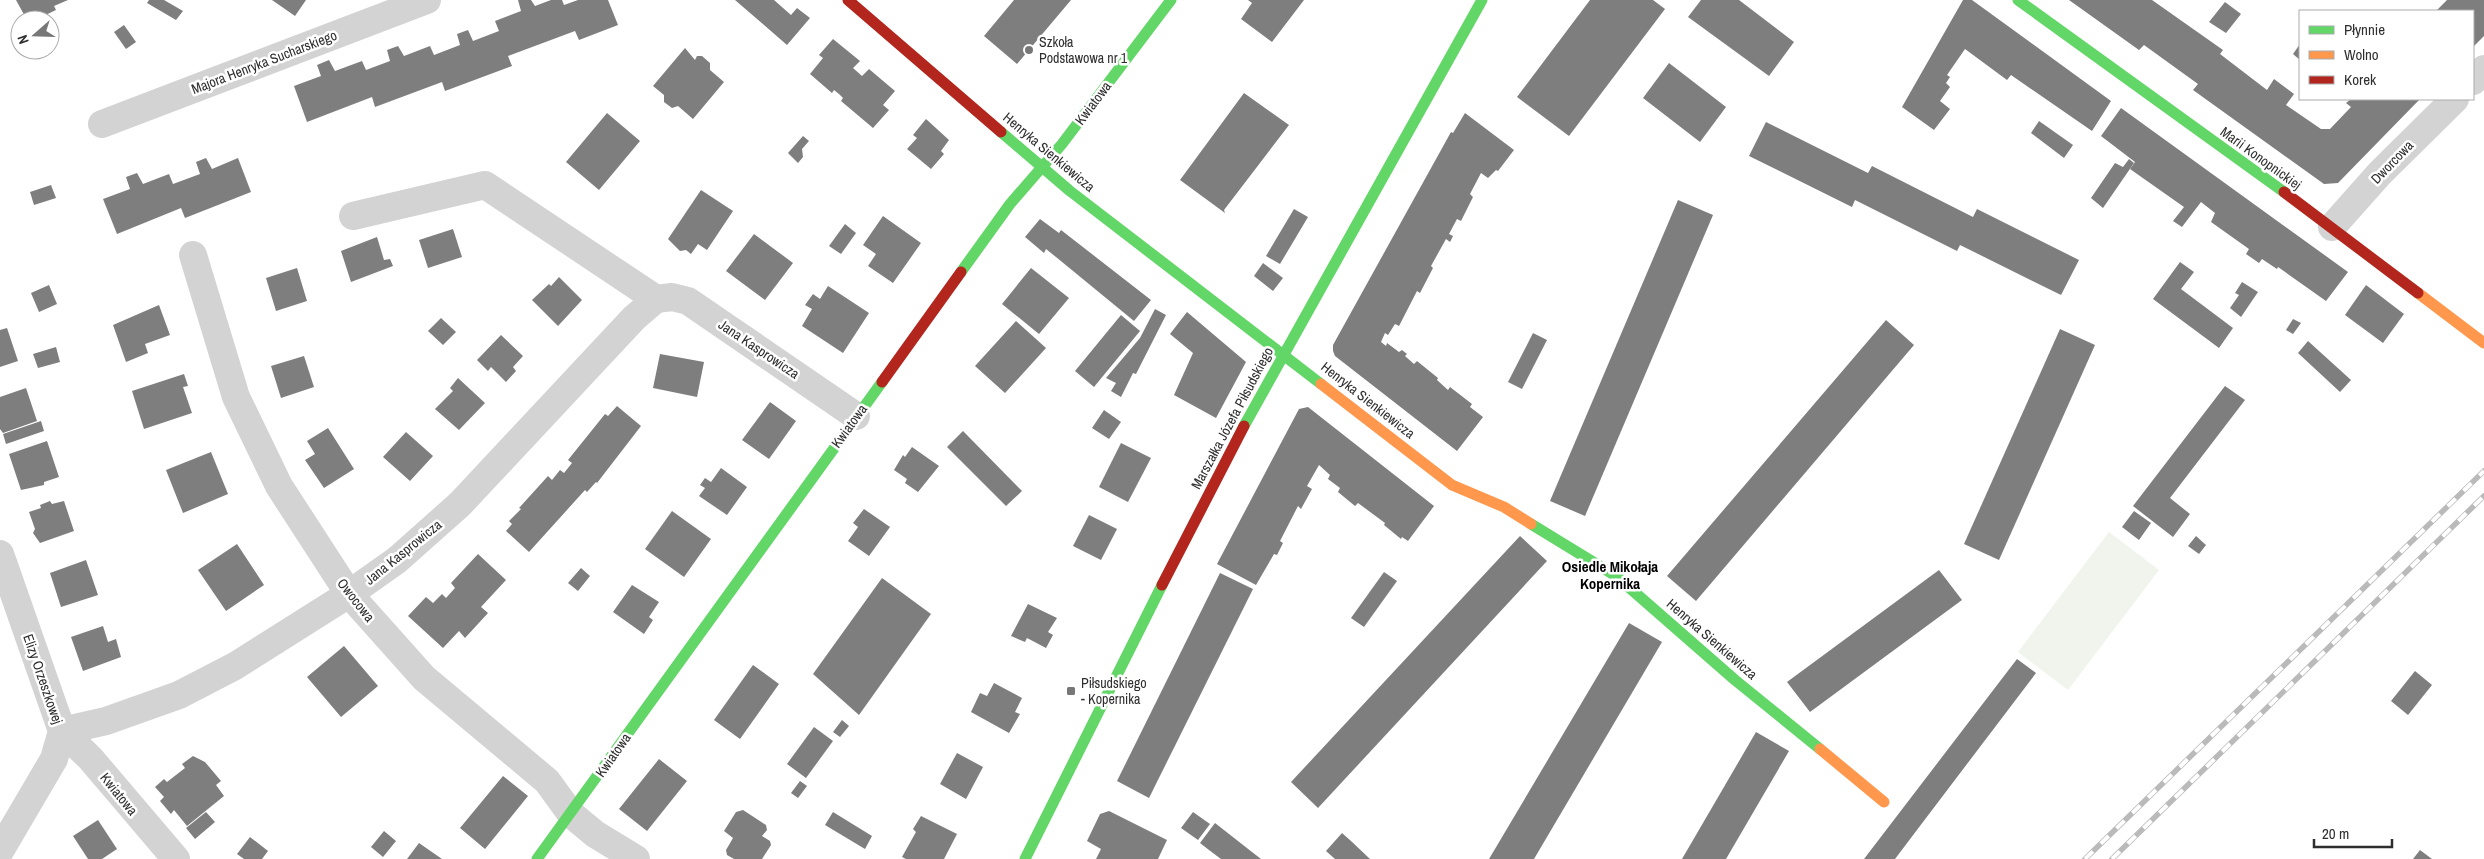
<svg xmlns="http://www.w3.org/2000/svg" width="2484" height="859" viewBox="0 0 2484 859" font-family="'Archivo Narrow',sans-serif">
  <style>
    .green { fill: #f0f4ec }
    .building { fill: #7e7e7e }
    .lines { fill: none; stroke-linecap: round; stroke-linejoin: round }
    .street { stroke: #d3d3d3; stroke-width: 28 }
    .fast { stroke: #63d668; stroke-width: 11 }
    .slow { stroke: #ff974d; stroke-width: 11 }
    .jam { stroke: #b3261e; stroke-width: 11 }
    .rail-casing { stroke: #bababa; stroke-width: 5.5 }
    .rail { stroke: #fff; stroke-width: 4; stroke-dasharray: 11; stroke-linecap: butt }
    .poi-dot { fill: #777; stroke: #fff; stroke-width: 2 }
    .labels { text-anchor: middle; dominant-baseline: central; stroke-width: 5; stroke-linejoin: round; paint-order: stroke }
    .poi-label { font-size: 14px; fill: #2e2e2e; stroke: #fff; text-anchor: start }
    .street-label { font-size: 14px; fill: #2e2e2e; stroke: #fff }
    .neighbourhood-label { font-size: 15px; font-weight: bold; fill: #000; stroke: #fff }
  </style>
  <rect width="100%" height="100%" fill="#fff"/>
  <path class="green" d="M2109,532L2159,570L2068,690L2018,652Z"/>
  <g class="building">
    <path d="M16,0H68L54,6L56,10L35,20H27Z"/>
    <path d="M149,0H164L183,11L176,20L147,3Z"/>
    <path d="M272,0H306L295,16Z"/>
    <path d="M518,0H531L535,6L551,0H562L564,5L578,0H608L618,25L579,40L575,31L508,56L512,66L445,91L442,82L375,107L372,97L307,122L294,86L321,76L317,65L329,60L335,71L362,61L366,70L390,61L387,50L398,46L404,56L430,46L434,55L460,45L457,34L468,30L473,41L499,31L495,21L521,11Z"/>
    <path d="M735,0H774L791,15L797,8L810,18L787,45Z"/>
    <path d="M1014,0H1071L1017,64L984,36Z"/>
    <path d="M1248,0H1304L1272,42L1241,19L1252,3Z"/>
    <path d="M1590,0H1653L1665,9L1569,136L1517,97Z"/>
    <path d="M1701,0H1739L1794,42L1769,76L1688,17Z"/>
    <path d="M1963,0H1972L2111,101L2092,131L2011,75L2007,80L1965,49L1947,75L1950,77L1946,83L1950,87L1940,101L1950,109L1934,130L1902,107Z"/>
    <path d="M2069,0H2152L2223,50L2220,54L2267,90L2274,79L2294,94L2286,105L2321,129H2330L2351,107L2346,103L2351,99H2420L2338,183L2324,184L2193,90L2198,84L2144,45L2139,50Z"/>
    <path d="M2447,0H2484V36L2473,47V11H2436Z"/>
    <path d="M2225,2L2241,14L2226,33L2209,22Z"/>
    <path d="M124,25L136,42L126,49L114,32Z"/>
    <path d="M833,39L860,61L853,68L862,76L869,69L895,91L883,105L889,110L873,128L841,101L843,98L839,94L834,90L832,93L810,74L823,58L819,55Z"/>
    <path d="M2300,44V60L2293,54Z"/>
    <path d="M685,48L695,60L697,56H702L710,63V70L724,82L693,119L678,106L672,108L664,102V95L653,86Z"/>
    <path d="M1669,63L1726,107L1700,142L1643,98Z"/>
    <path d="M1244,93L1289,125L1224,210L1225,213L1180,180Z"/>
    <path d="M2121,108L2348,272L2326,301L2278,267L2277,269L2262,259L2259,263L2246,254L2249,249L2211,222L2215,213L2201,202L2182,227L2173,221L2184,207L2130,169L2135,162L2101,136Z"/>
    <path d="M607,113L640,141L599,190L566,162Z"/>
    <path d="M1465,113L1514,150L1498,171L1496,170L1488,178L1481,173L1470,194L1473,197L1461,221L1457,219L1449,234L1453,236L1450,242L1446,239L1431,266L1433,268L1420,293L1417,291L1399,326L1395,324L1388,335L1385,333L1381,342L1386,346L1387,343L1399,352L1402,350L1407,354L1405,356L1414,364L1417,361L1438,378L1437,380L1448,390L1450,387L1472,404L1470,407L1483,417L1457,451L1335,356L1333,351V345L1451,132L1453,133Z"/>
    <path d="M926,119L949,140L941,151L944,154L931,169L907,149L917,138L913,135Z"/>
    <path d="M2039,121L2073,145L2064,158L2031,133Z"/>
    <path d="M1766,122L1868,173L1872,166L1973,217L1977,209L2079,260L2061,295L1960,245L1957,251L1855,200L1852,207L1749,156Z"/>
    <path d="M803,136L809,141L802,149L803,157L798,163L788,153Z"/>
    <path d="M206,158L212,169L238,158L251,192L185,218L181,208L117,234L103,199L130,189L126,177L137,173L143,184L169,174L173,184L200,174L196,162Z"/>
    <path d="M2129,159L2134,163L2103,208L2091,198L2115,163L2123,167Z"/>
    <path d="M51,185L56,198L34,205L30,192Z"/>
    <path d="M701,190L733,211L707,250L698,244L691,254L686,250L680,251L668,239Z"/>
    <path d="M1678,200L1713,215L1585,516L1550,501Z"/>
    <path d="M1294,209L1308,217L1280,264L1266,256Z"/>
    <path d="M883,216L921,243L893,283L868,266L876,254L863,245Z"/>
    <path d="M1040,219L1059,233L1061,230L1151,300L1134,321L1056,257L1046,249L1044,253L1025,237Z"/>
    <path d="M845,224L856,233L841,254L829,246Z"/>
    <path d="M453,229L462,257L428,268L419,240Z"/>
    <path d="M754,234L793,263L765,300L726,271Z"/>
    <path d="M377,237L384,260L390,259L393,266L351,282L341,251Z"/>
    <path d="M2180,262L2194,272L2181,289L2233,328L2219,348L2153,299Z"/>
    <path d="M1263,263L1283,278L1273,291L1254,276Z"/>
    <path d="M297,268L307,301L276,311L266,278Z"/>
    <path d="M1031,268L1069,298L1039,334L1002,304Z"/>
    <path d="M559,277L582,300L558,326L532,300L549,284L551,286Z"/>
    <path d="M2242,282L2258,292L2241,317L2230,308L2239,295L2235,293Z"/>
    <path d="M49,285L57,304L39,312L31,293Z"/>
    <path d="M2366,285L2404,314L2383,343L2345,315Z"/>
    <path d="M828,286L869,313L843,353L802,326L812,309L805,305L813,294L820,299Z"/>
    <path d="M159,305L170,335L145,344L148,353L126,362L113,325Z"/>
    <path d="M1155,309L1166,315L1136,374L1133,373L1121,397L1111,391L1116,383L1106,378L1140,338Z"/>
    <path d="M1187,312L1246,362L1216,418L1174,395L1193,353L1170,334Z"/>
    <path d="M1121,315L1140,331L1094,387L1075,371Z"/>
    <path d="M441,318L456,332L443,345L428,331Z"/>
    <path d="M2293,319L2301,323L2293,334L2286,330Z"/>
    <path d="M1886,320L1914,345L1696,601L1667,576Z"/>
    <path d="M1016,321L1046,348L1005,393L975,366Z"/>
    <path d="M7,328L18,361L0,367V330Z"/>
    <path d="M2060,329L2095,345L1999,560L1964,544Z"/>
    <path d="M1533,333L1547,340L1522,389L1508,382Z"/>
    <path d="M501,335L523,356L513,367L516,371L506,382L491,367L488,371L477,360Z"/>
    <path d="M2308,341L2351,380L2340,392L2298,353Z"/>
    <path d="M56,347L60,362L38,368L33,354Z"/>
    <path d="M660,354L704,362L697,397L653,388Z"/>
    <path d="M304,356L314,387L281,398L271,366Z"/>
    <path d="M184,374L188,386L183,387L192,413L144,429L132,391Z"/>
    <path d="M458,378L485,403L459,430L435,409L453,391L450,388Z"/>
    <path d="M2225,386L2245,400L2170,498L2190,514L2173,537L2133,506Z"/>
    <path d="M26,388L37,421L3,433L0,429V397Z"/>
    <path d="M770,402L796,421L769,459L742,440Z"/>
    <path d="M617,406L641,426L597,483L596,482L587,492L585,490L529,552L506,531L512,524L509,521L521,509L519,508L548,476L552,480L560,470L564,473L572,463L568,460L605,414L608,416Z"/>
    <path d="M1308,407L1434,506L1408,541L1402,537L1401,539L1384,525L1385,523L1358,503L1355,506L1338,492L1340,488L1328,479L1330,475L1319,465L1307,486L1312,489L1301,509L1298,506L1280,541L1283,543L1277,555L1274,554L1256,585L1217,564L1299,409Z"/>
    <path d="M1104,410L1121,422L1109,439L1092,428Z"/>
    <path d="M41,421L44,431L6,444L3,434Z"/>
    <path d="M328,428L354,469L324,488L305,460L315,454L307,441Z"/>
    <path d="M963,431L1022,491L1006,506L947,447Z"/>
    <path d="M406,432L433,456L410,481L383,457Z"/>
    <path d="M47,441L59,477L44,482V485L21,490L9,454Z"/>
    <path d="M1121,443L1151,458L1128,502L1099,487Z"/>
    <path d="M912,447L939,466L918,492L905,483L907,479L894,470L903,455L905,457Z"/>
    <path d="M211,452L228,494L183,513L166,470Z"/>
    <path d="M721,468L747,487L727,515L699,496L705,488L700,485L705,478L711,482Z"/>
    <path d="M50,501L52,504L64,501L74,531L40,543L33,533L35,529L29,512L41,508L40,505Z"/>
    <path d="M864,509L890,527L869,556L848,541L858,527L853,523Z"/>
    <path d="M672,511L711,539L684,577L645,549Z"/>
    <path d="M2134,511L2151,523L2139,540L2122,527Z"/>
    <path d="M1089,515L1117,529L1101,560L1073,546Z"/>
    <path d="M1520,536L1547,561L1318,808L1291,782Z"/>
    <path d="M2196,536L2206,545L2199,554L2188,546Z"/>
    <path d="M237,544L264,585L226,611L198,570Z"/>
    <path d="M478,554L506,580L481,607L488,613L465,638L459,631L443,648L408,616L426,597L433,603L442,594L446,598L455,588L451,583Z"/>
    <path d="M86,560L98,595L61,607L50,573Z"/>
    <path d="M581,568L590,576L578,591L568,583Z"/>
    <path d="M1939,570L1962,600L1810,712L1787,682Z"/>
    <path d="M1384,572L1397,581L1364,627L1351,618Z"/>
    <path d="M1220,573L1253,589L1149,798L1117,781Z"/>
    <path d="M882,578L931,614L859,715L813,674Z"/>
    <path d="M632,585L659,602L649,617L653,620L644,634L613,612Z"/>
    <path d="M1028,604L1057,618L1048,632L1053,635L1046,648L1027,638L1025,642L1011,636Z"/>
    <path d="M1629,623L1662,642L1534,859H1489Z"/>
    <path d="M103,626L108,642L116,639L121,657L83,671L71,637Z"/>
    <path d="M344,646L378,686L341,717L307,677Z"/>
    <path d="M2017,659L2036,673L1923,822L1895,859H1864Z"/>
    <path d="M753,665L779,684L740,739L714,720Z"/>
    <path d="M2415,671L2432,685L2408,715L2391,701Z"/>
    <path d="M994,683L1022,698L1015,712L1020,714L1009,733L971,712L980,693L987,696Z"/>
    <path d="M842,720L849,726L840,737L833,732Z"/>
    <path d="M814,727L833,741L806,778L787,764Z"/>
    <path d="M1756,732L1789,751L1726,859H1682Z"/>
    <path d="M957,753L983,767L966,799L940,784Z"/>
    <path d="M193,756L205,762L221,781L216,785L224,796L187,826L174,810L171,814L160,801L164,797L155,787L164,779L167,782L185,768L182,764Z"/>
    <path d="M659,759L687,781L647,831L619,809Z"/>
    <path d="M503,776L528,796L485,849L460,828Z"/>
    <path d="M800,781L807,786L798,798L791,793Z"/>
    <path d="M743,810L766,825L767,830L762,836L770,841L771,845L762,859H734L727,855L726,850L733,838L724,831L736,812Z"/>
    <path d="M1109,811L1167,840L1158,859H1096L1101,849L1087,841L1100,814Z"/>
    <path d="M206,812L215,822L195,839L186,828Z"/>
    <path d="M833,812L872,836L865,849L825,825Z"/>
    <path d="M1193,812L1210,824L1198,840L1181,828Z"/>
    <path d="M921,816L957,834L944,859H906L902,857L916,832L913,829Z"/>
    <path d="M98,820L117,849L102,859H88L73,836Z"/>
    <path d="M1215,823L1252,852L1261,859H1221L1209,850L1200,843Z"/>
    <path d="M384,831L396,841L383,857L371,847Z"/>
    <path d="M1342,833L1351,841L1370,859H1335L1326,851Z"/>
    <path d="M250,837L268,851L262,859H244L237,854Z"/>
    <path d="M419,843L442,859H407Z"/>
    <path d="M2420,850L2432,859H2413Z"/>
  </g>
  <g class="lines">
    <g class="street">
      <path d="M2473,81L2484,69"/>
      <path d="M102,124L427,0"/>
      <path d="M353,216L485,185L656,299L672,297L688,301L856,416"/>
      <path d="M2332,227L2380,173L2455,99"/>
      <path d="M193,255L236,397L279,486L349,594L424,678L547,781L571,814L595,834L636,859"/>
      <path d="M0,554L62,731L54,759L0,851"/>
      <path d="M62,731L106,721L179,695L235,666L349,594L397,560L460,504L634,318L656,299"/>
      <path d="M62,731L90,758L176,859"/>
    </g>
    <g class="fast">
      <path d="M2018,0L2284,192"/>
      <path d="M1001,132L1070,191L1321,384"/>
      <path d="M961,272L1010,204L1062,144L1171,0"/>
      <path d="M1244,426L1482,0"/>
      <path d="M1531,524L1616,576L1735,680L1820,749"/>
      <path d="M537,859L882,382"/>
      <path d="M1025,859L1162,585"/>
    </g>
    <g class="slow">
      <path d="M2418,293L2484,343"/>
      <path d="M1321,384L1452,485L1504,507L1531,524"/>
      <path d="M1820,749L1884,802"/>
    </g>
    <g class="jam">
      <path d="M848,0L1001,132"/>
      <path d="M2284,192L2418,293"/>
      <path d="M882,382L961,272"/>
      <path d="M1162,585L1244,426"/>
    </g>
    <g class="rail-casing">
      <g id="rail">
        <path d="M2085,859L2484,471"/>
        <path d="M2112,859L2484,496"/>
      </g>
    </g>
    <use href="#rail" class="rail"/>
  </g>
  <g class="poi-dot">
    <circle cx="1029" cy="50" r="5"/>
    <rect x="1066" y="686" width="10" height="10" rx="2.5"/>
  </g>
  <g class="labels">
    <g class="poi-label">
      <text x="1039" y="42">Szkoła<tspan x="1039" dy="16">Podstawowa nr 1</tspan></text>
      <text x="1081" y="683">Piłsudskiego<tspan x="1081" dy="16">- Kopernika</tspan></text>
    </g>
    <g class="street-label">
      <text transform="translate(264 62) rotate(-21)">Majora Henryka Sucharskiego</text>
      <text transform="translate(1093 103) rotate(-53)">Kwiatowa</text>
      <text transform="translate(1049 152) rotate(40)">Henryka Sienkiewicza</text>
      <text transform="translate(2261 158) rotate(36)">Marii Konopnickiej</text>
      <text transform="translate(2392 162) rotate(-46)">Dworcowa</text>
      <text transform="translate(759 349) rotate(34)">Jana Kasprowicza</text>
      <text transform="translate(1368 400) rotate(38)">Henryka Sienkiewicza</text>
      <text transform="translate(1232 418) rotate(-62)">Marszałka Józefa Piłsudskiego</text>
      <text transform="translate(849 426) rotate(-54)">Kwiatowa</text>
      <text transform="translate(403 552) rotate(-39)">Jana Kasprowicza</text>
      <text transform="translate(356 600) rotate(52)">Owocowa</text>
      <text transform="translate(1712 639) rotate(41)">Henryka Sienkiewicza</text>
      <text transform="translate(43 679) rotate(71)">Elizy Orzeszkowej</text>
      <text transform="translate(613 755) rotate(-55)">Kwiatowa</text>
      <text transform="translate(119 794) rotate(51)">Kwiatowa</text>
    </g>
    <g class="neighbourhood-label">
      <text x="1610" y="566">Osiedle Mikołaja<tspan x="1610" dy="17">Kopernika</tspan></text>
    </g>
  </g>
  <rect x="2299" y="10" width="175" height="90" fill="#ffffff" stroke="#ababab"/>
  <rect x="2309" y="26" width="25" height="8" fill="#63d668" stroke="#ababab"/>
  <text x="2344" y="35" font-size="15" fill="#2e2e2e">Płynnie</text>
  <rect x="2309" y="51" width="25" height="8" fill="#ff974d" stroke="#ababab"/>
  <text x="2344" y="60" font-size="15" fill="#2e2e2e">Wolno</text>
  <rect x="2309" y="76" width="25" height="8" fill="#b3261e" stroke="#ababab"/>
  <text x="2344" y="85" font-size="15" fill="#2e2e2e">Korek</text>
  <g transform="translate(35 35) rotate(250)"><circle r="24" fill="#ffffff" stroke="#ababab"/>
  <path d="M0-4L9 19L0 12L-9 19Z" fill="#777777"/>
  <text y="-8" font-size="14" font-weight="bold" text-anchor="middle" fill="#2e2e2e">N</text>
  </g>
  <path d="M2314 839v8h78v-8" fill="none" stroke="#2e2e2e" stroke-width="2.5"/>
  <text x="2322" y="839" font-size="15" fill="#2e2e2e" stroke="#ffffff" stroke-width="4" paint-order="stroke">20 m</text>
</svg>
